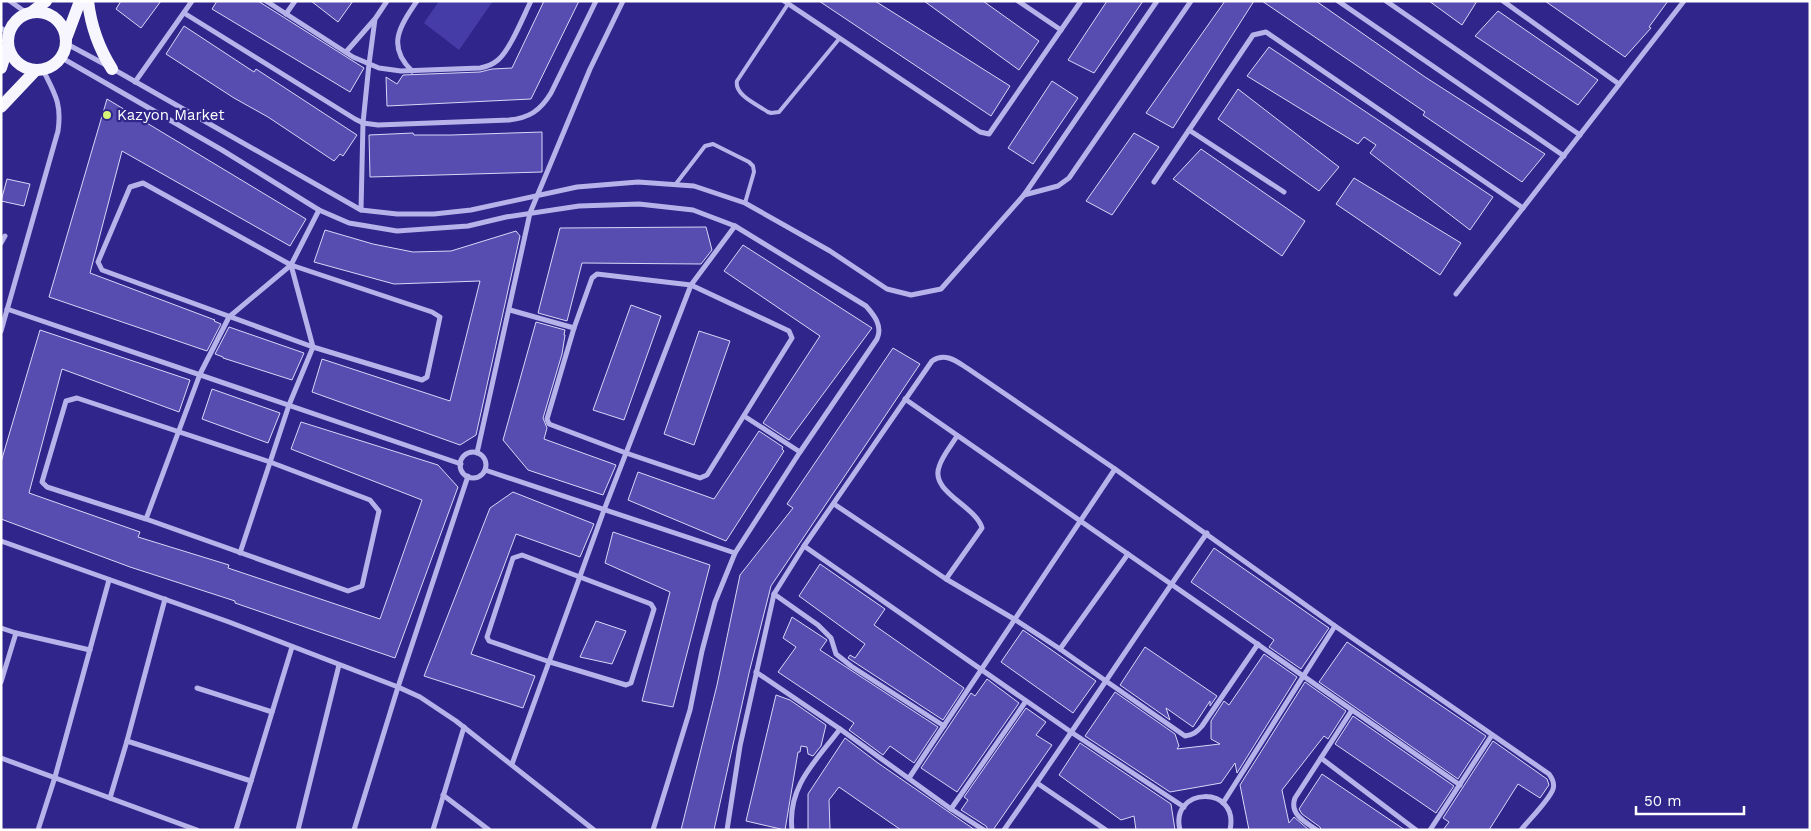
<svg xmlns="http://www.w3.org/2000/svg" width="1811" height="831" viewBox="0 0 1811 831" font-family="'Work Sans',sans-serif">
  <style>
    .green { fill: #463ca8 }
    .building { fill: #574db1; stroke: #d9d6f7 }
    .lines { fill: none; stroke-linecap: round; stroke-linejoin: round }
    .service { stroke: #b7b2ea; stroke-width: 4 }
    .minor { stroke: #b7b2ea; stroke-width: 5 }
    .primary { stroke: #f7f6fe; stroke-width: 12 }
    .poi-dot { fill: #d5f377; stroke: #2f258a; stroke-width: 2 }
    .labels { text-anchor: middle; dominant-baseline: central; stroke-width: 4.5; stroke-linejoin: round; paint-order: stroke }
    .poi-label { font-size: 15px; fill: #fff; stroke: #2f258a; text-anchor: start }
  </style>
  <rect width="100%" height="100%" fill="#2f258a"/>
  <path class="green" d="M439,1H493L459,50L424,23Z"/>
  <g class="building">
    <path d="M121,1H161L141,28L116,9Z"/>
    <path d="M217,1H258L364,68L350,92L212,9Z"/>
    <path d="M311,1H353L338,22Z"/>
    <path d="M544,1H579L531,99L387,106L386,77L397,84L403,75L480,72L492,69L512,68Z"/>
    <path d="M819,1H875L1010,86L991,116Z"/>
    <path d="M924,1H983L1039,41L1019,70Z"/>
    <path d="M1107,1H1143L1094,73L1068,60Z"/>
    <path d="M1225,1H1254L1173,128L1146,113Z"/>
    <path d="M1262,1H1316L1425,77L1545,154L1522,182L1423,115L1425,112Z"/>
    <path d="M1429,1H1477L1462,25Z"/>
    <path d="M1545,1H1668L1649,27L1651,28L1625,57Z"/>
    <path d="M1498,11L1598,80L1578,105L1475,36Z"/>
    <path d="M184,26L254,72L256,69L357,135L343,156L340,154L334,161L268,117L234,98L166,54Z"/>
    <path d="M1269,47L1493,197L1470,230L1370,153L1376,145L1364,137L1358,144L1247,76Z"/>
    <path d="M1052,81L1078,98L1033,164L1008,148Z"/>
    <path d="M1238,89L1339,167L1319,191L1218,119Z"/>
    <path d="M107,99L306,219L290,246L122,151L90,273L215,320L214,321L221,324L207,351L49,297Z"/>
    <path d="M542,132V172L370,177L369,135L413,133L414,135H451Z"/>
    <path d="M1134,133L1159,147L1112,215L1086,201Z"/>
    <path d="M1201,149L1305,221L1282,256L1173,179Z"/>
    <path d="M1354,178L1461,243L1440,275L1336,204Z"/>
    <path d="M7,179L30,184L24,206L1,201Z"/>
    <path d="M706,227L712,250L701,264L582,263L567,321L538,313L560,228Z"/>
    <path d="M325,230L373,244L413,252L451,251L516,231L520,236L476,435L460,445L312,392L322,359L450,401L480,281L394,284L314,262Z"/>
    <path d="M743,245L872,328L789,440L763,423L820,336L724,271Z"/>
    <path d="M631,305L661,316L624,420L593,410Z"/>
    <path d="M536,322L565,330L564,335H565L562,354L543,418L547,428L544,439L616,465L603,495L528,470L503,440Z"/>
    <path d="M229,327L304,353L292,380L223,358V357L215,354Z"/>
    <path d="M40,330L190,380L179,412L62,369L29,493L140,532L138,537L229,565L228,568L380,619L422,500L291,449L301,422L438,465L458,487L395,658L235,603V601L130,567L1,519V462Z"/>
    <path d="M699,331L730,341L694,445L664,434Z"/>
    <path d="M893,348L920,364L771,586L749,673L714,830H681L717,685L740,575L793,508L787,504Z"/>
    <path d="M212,389L280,413L268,443L202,419Z"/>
    <path d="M759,431L783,447L782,449L784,451L726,541L628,500L638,472L714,499Z"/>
    <path d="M513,492L594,524L580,557L516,534L471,654L535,676L523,708L424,676L490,508Z"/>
    <path d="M613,532L710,565L673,707L642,701L670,592L605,563Z"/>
    <path d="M1214,548L1329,628L1301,669L1269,647L1274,640L1191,582Z"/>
    <path d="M820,564L885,609L874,625L964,688L943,720L848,658L850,655L855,658L865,644L799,596Z"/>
    <path d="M792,617L827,640L820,650L938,727L914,763L890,746L883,755L849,730L854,723L778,672L796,647L783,638Z"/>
    <path d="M596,621L626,631L612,664L580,657Z"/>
    <path d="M1023,630L1096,681L1073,713L1001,662Z"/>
    <path d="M1347,642L1486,736L1458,779L1319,682Z"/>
    <path d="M1145,647L1217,696L1210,706V701L1193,727L1166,708L1170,720L1120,685Z"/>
    <path d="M1264,654L1297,677L1237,773L1235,763L1221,783L1170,792L1085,736L1115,692L1175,734L1179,746L1177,749L1220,744L1211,739V721L1224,701L1229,705Z"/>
    <path d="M987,679L1019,703L957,792L921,768L971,693L975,696Z"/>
    <path d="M1305,682L1346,711L1328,739L1324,736L1282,790L1289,823L1294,817L1309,830H1249L1240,785Z"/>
    <path d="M776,695L790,700L826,725L821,746L813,756L808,754L807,747L801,746L800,752H798L785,830L746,821Z"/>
    <path d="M1026,708L1046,722L1036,735L1052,745L993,830H988L986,826L961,810L968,800L964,797Z"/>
    <path d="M1353,716L1454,786L1436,813L1335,744Z"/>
    <path d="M845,738L878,763L975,830H901L839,787L829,800L830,830H808V794Z"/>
    <path d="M1493,741L1547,779L1549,785L1540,798L1518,784L1489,830H1443L1449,822L1443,818Z"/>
    <path d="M1080,743L1171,804L1175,830H1136L1134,816L1121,820L1059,775Z"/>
    <path d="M1322,774L1405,830H1321L1320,827L1302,814L1299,809Z"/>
  </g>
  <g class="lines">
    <g class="service">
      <path d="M788,4L737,81C734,95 758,105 768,112L771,113L779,112L839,39"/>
      <path d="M675,185L705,146L713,144L749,162L753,166L754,172L745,203"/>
    </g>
    <g class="minor">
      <path d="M10,1L28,14"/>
      <path d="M266,1L353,57L379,68L401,71L480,68C486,67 492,65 498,60C510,50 523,17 531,1"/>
      <path d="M784,1L980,132L989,134L1081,1"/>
      <path d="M1018,1L1061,30"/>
      <path d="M1338,1L1564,156"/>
      <path d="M1386,1L1580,135"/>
      <path d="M1503,1L1619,84"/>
      <path d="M184,13L355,119L363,123L378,125L509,120C529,118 540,111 551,93L596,1"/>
      <path d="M286,14L295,1"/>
      <path d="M1,28L9,33"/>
      <path d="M67,44L106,65"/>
      <path d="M346,52L374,20"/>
      <path d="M62,58L222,150L319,210L349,223L397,231L468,226L506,217L579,206L639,204L693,210L735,226L866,306C874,315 883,326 877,339L800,452L735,553L715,602L702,651L690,710L653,830"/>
      <path d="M113,69L361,210L397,214H434L471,210L577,187L638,182L694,186L745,203L830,251L887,289L911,295L941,289L1024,195L1157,1"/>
      <path d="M412,71C386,46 400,26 417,1"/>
      <path d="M135,82L192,1"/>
      <path d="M1189,130L1284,192"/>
      <path d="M1154,182L1253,35L1266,32L1523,208"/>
      <path d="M143,183L291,265L432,312L440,317L427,377L422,380L313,347L102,270L98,262L130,187Z"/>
      <path d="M1024,195L1058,186L1069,178L1191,1"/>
      <path d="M361,210L363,123L369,64L375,19L387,1"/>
      <path d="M1,243L5,236"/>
      <path d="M597,274L691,285L789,331L792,338L707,475L700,478L626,453L549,424L547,419L574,328L592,278Z"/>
      <path d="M1456,294L1684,1"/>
      <path d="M7,309L461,464"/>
      <path d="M510,310L574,328"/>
      <path d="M1,331L58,131C62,104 55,94 43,70"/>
      <path d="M905,399L1460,785"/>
      <path d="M744,416L800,452"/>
      <circle cx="473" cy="465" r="13"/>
      <path d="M477,453L530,213L590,69L623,1"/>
      <path d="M485,470L735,553"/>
      <path d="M834,504L946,579L1014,619L1060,649L1185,736C1193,735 1197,732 1202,726L1258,644"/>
      <path d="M146,519L348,591L362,586L379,511L370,500L270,462L77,398L66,401L42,482L47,487L146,519L200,374L229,317L291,265L319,210"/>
      <path d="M1,541L229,622L398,687L420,697L456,721L594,830"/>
      <path d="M804,546L1071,732L1184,807"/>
      <path d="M240,553L289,405L313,347L291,265"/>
      <path d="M522,555L651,604L654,609L631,683L626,685L550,662L489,641L487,637L513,558Z"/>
      <path d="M946,579L982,528C976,506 930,492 939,467C942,456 951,446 957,436"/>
      <path d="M774,594L818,625L831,638L836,654L851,666L944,726"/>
      <path d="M1,628L16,633"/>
      <path d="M1060,649L1128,554"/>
      <path d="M756,672L840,729L951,809L984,830"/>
      <path d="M1,682L16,633L90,650"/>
      <path d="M197,688L272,712"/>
      <path d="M127,741L251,781"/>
      <path d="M1,758L197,830"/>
      <path d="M1321,758L1416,830"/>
      <path d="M512,764L604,510L691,285L735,226"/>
      <path d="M909,778L1115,469"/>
      <path d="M1037,783L1106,830"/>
      <path d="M443,795L489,830"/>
      <path d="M110,798L127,741L165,599"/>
      <path d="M1223,803L1335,626"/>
      <path d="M951,809L1026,701"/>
      <path d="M38,830L55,777L109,580"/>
      <path d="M236,830L292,647"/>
      <path d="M298,830L339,665"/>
      <path d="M354,830L398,687L468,476"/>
      <path d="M433,830L464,727"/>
      <path d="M727,830L740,746L774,594L804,546L932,361C945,352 956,361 967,368L1115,469L1335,626L1549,774C1552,778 1555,783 1553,789C1550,799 1529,820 1521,830"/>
      <path d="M792,830C787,786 816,761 840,729"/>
      <path d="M1004,830C1073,732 1138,631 1207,533"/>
      <path d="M1180,830C1169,787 1240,784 1230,830"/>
      <path d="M1317,830C1305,822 1289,814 1295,798L1352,710"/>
      <path d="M1430,830L1492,735"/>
    </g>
    <g class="primary">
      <path d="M88,1C91,27 98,47 112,69"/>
      <circle cx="37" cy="41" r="29"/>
      <path d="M32,12L46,1"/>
      <path d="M67,36L80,1"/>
      <path d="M1,68L8,46"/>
      <path d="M1,107L35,71"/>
    </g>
  </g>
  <circle class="poi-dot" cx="107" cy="115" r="5"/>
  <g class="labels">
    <g class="poi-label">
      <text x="117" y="115">Kazyon Market</text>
    </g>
  </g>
  <rect width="1811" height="831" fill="none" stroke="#ffffff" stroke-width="5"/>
  <path d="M1636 806v8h108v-8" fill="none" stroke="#ffffff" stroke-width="2.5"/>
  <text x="1644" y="806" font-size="15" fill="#ffffff" stroke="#2f258a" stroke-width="4" paint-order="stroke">50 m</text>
</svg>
